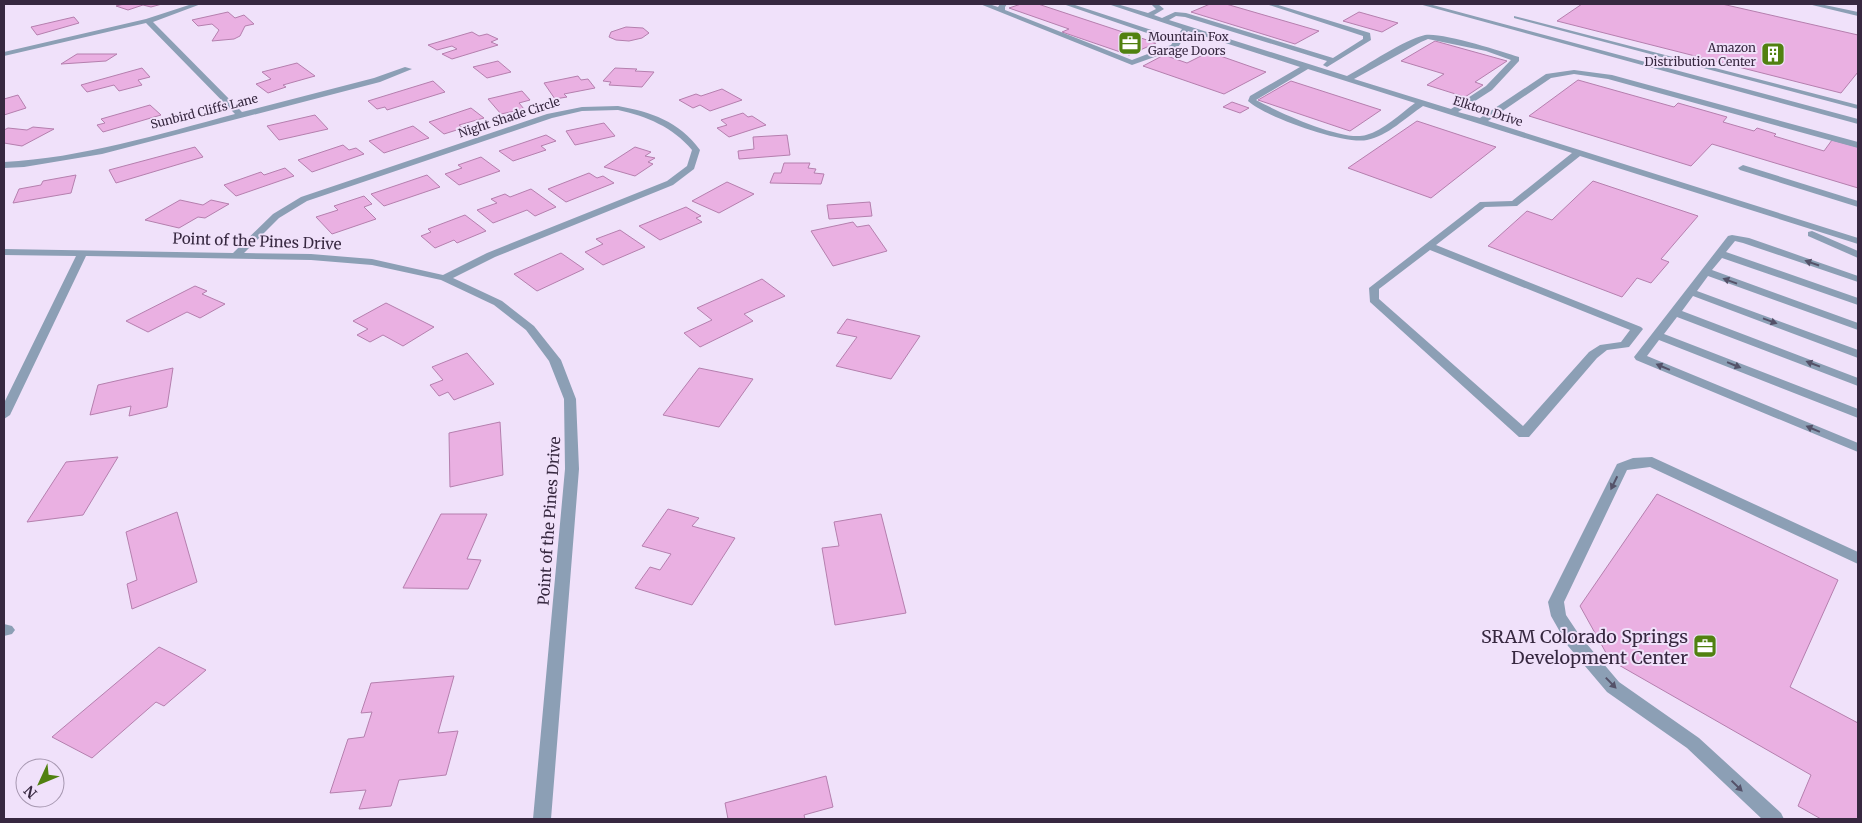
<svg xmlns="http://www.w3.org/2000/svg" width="1862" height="823" viewBox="0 0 1862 823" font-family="Merriweather,serif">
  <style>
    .building { fill: #eab0e2; stroke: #b57fae }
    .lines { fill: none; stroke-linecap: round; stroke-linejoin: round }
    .minor { fill: #8c9fb5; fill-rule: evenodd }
    .oneway { fill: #555269 }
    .labels { text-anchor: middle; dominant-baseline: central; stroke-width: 4; stroke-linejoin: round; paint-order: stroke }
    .far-poi-label { font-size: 12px; fill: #372840; stroke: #f0e1fa; text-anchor: start }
    .far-street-label { font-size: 12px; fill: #372840; stroke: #f0e1fa }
    .street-label { font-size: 15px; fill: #372840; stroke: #f0e1fa }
    .near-poi-label { font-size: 18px; fill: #372840; stroke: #f0e1fa; text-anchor: end }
  </style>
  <rect width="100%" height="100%" fill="#f0e1fa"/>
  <g class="building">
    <path d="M124,4H162L151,7L143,5L128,10L116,6Z"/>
    <path d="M1021,4H1038L1156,43L1129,55L1062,32L1069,29L1009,8Z"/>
    <path d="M1210,4H1226L1319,31L1295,44L1191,12Z"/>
    <path d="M1582,4H1722L1858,35V72L1841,93L1557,21Z"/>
    <path d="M228,12L235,18L244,15L254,24L245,26L240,36L234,39L212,41L219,30L212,24L198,26L192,20Z"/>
    <path d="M1359,12L1398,23L1382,32L1343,21Z"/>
    <path d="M74,17L79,23L37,35L31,27Z"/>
    <path d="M626,27L643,28L649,33L642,38L629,41L616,40L609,37L611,32Z"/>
    <path d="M472,32L479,36L487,34L498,39L491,42L498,45L452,59L442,54L457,49L452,46L437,50L428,45Z"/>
    <path d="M1435,41L1507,61L1475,82L1483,85L1465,97L1427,85L1444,74L1401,61Z"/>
    <path d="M1209,52L1266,72L1224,94L1143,66L1164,55L1187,63Z"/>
    <path d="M77,54H117L106,61L61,64Z"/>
    <path d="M498,61L511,72L487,78L473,67Z"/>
    <path d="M297,63L315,76L283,85L286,87L268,93L256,84L271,79L262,72Z"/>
    <path d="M142,68L150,77L138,80L142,85L119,91L114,85L87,92L81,85Z"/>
    <path d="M615,68L637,69L635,71L654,72L642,87L609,85L611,82L603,81Z"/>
    <path d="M578,76L581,80L588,79L595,88L564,94L567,97L555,99L544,83Z"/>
    <path d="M1578,80L1674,107L1678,103L1727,117L1723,122L1754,131L1757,128L1776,134L1774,136L1824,151L1832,140L1858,147V188L1712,144L1691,166L1529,116Z"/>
    <path d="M433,81L445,92L387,110L385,107L377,109L368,101Z"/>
    <path d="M1291,81L1381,110L1350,131L1258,100Z"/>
    <path d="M722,89L742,100L710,111L700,105L693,108L679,100L696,94L701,96Z"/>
    <path d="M522,91L530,100L519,103L524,109L501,114L488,99Z"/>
    <path d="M18,95L26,108L4,115V99Z"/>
    <path d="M1232,102L1249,108L1240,113L1223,107Z"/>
    <path d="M150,105L161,115L103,132L97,125L105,123L101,119Z"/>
    <path d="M471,108L484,118L459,125L463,128L444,134L429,122Z"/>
    <path d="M743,113L748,117L752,116L766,125L729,137L717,128L727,125L721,120Z"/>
    <path d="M315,115L328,129L279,140L267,126Z"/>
    <path d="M1417,121L1496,147L1431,198L1348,168Z"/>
    <path d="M604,123L615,136L575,145L566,131Z"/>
    <path d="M413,126L429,138L384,153L369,141Z"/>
    <path d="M33,127L54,129L22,146L4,143V130L8,128L27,130Z"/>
    <path d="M546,135L556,141L541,146L546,150L513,161L499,151Z"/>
    <path d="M787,135L790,155L739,159L738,151L754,149L753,137Z"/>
    <path d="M343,145L349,150L356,148L364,154L312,172L298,160Z"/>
    <path d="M195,147L203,157L116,183L109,170Z"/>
    <path d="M635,147L651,152L645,156L655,158L648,162L653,164L635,176L604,167Z"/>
    <path d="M481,157L500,171L459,185L445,174L462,168L458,165Z"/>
    <path d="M784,163H810L808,168L816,169L814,173L824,174L821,184L770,183L774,173H781Z"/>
    <path d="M285,168L294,176L236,196L224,185L261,172L264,175Z"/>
    <path d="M589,173L597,178L603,176L614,183L566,202L548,189Z"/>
    <path d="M76,175L71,193L13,203L19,189L41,185L43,181Z"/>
    <path d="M427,175L440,187L384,206L371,194Z"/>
    <path d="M1593,181L1698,216L1661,259L1669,262L1651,283L1637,278L1622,297L1488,246L1527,211L1552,220Z"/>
    <path d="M727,182L754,194L719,213L692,201Z"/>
    <path d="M531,189L556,207L535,216L527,210L493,223L477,210L497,203L491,199L505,194L510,197Z"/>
    <path d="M364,196L372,204L364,207L376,219L332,234L316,217L338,210L334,206Z"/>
    <path d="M180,200L203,205L211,200L229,204L205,218L198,217L179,228L145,220Z"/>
    <path d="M870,202L872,216L829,219L827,205Z"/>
    <path d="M686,207L701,216L696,218L702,222L660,240L639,226Z"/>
    <path d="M465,215L486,231L457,243L454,240L435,248L421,236L431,232L428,229Z"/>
    <path d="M853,222L857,227L869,225L887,251L833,266L811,231Z"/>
    <path d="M620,230L645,247L603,265L585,252L603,244L596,239Z"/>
    <path d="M561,253L584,269L537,291L514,274Z"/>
    <path d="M762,279L785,296L744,314L753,321L700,347L684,333L712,320L697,308Z"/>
    <path d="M195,286L207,291L202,294L225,304L200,318L187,312L148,332L126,321Z"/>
    <path d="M386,303L434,327L403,346L383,335L370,342L357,335L368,329L353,321Z"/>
    <path d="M847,319L920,336L891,379L836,366L857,337L837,333Z"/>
    <path d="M467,353L494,384L454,400L448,392L439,396L430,385L443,380L432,367Z"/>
    <path d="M173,368L167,407L129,416L131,406L90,415L98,385Z"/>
    <path d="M699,368L753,379L719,427L663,415Z"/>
    <path d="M500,422L503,475L450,487L449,433Z"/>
    <path d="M118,457L83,515L27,522L66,462Z"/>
    <path d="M1657,494L1838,580L1790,687L1858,723V819H1821L1798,806L1811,775L1610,660L1580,606Z"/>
    <path d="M668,509L699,518L692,526L735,538L692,605L635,588L650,567L660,570L671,554L642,546Z"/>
    <path d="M177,512L197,582L132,609L127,584L137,580L126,532Z"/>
    <path d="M441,514H487L467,559L481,560L468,589L403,588Z"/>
    <path d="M881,514L906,613L835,625L822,548L839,546L834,522Z"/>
    <path d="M159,647L206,670L164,706L156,702L92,758L52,737Z"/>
    <path d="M454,676L438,733L458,731L446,775L399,780L391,806L359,809L366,790L330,793L348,739L364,737L372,712L361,713L371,683Z"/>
    <path d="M826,776L833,807L804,815L805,819H728L725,803Z"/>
  </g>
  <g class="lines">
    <g class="minor">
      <path d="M192,4H201L153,22L242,112L374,78L405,67L412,69L380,82L102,154L24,167L4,168V162C82,158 159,134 235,114L146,23L4,56V52L146,19Z"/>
      <path d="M980,4H989L998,7L1000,4H1007L1005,7V10L1132,60L1171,45L1173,42L1063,4H1072L1176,38L1182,29L1108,4H1117L1148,13L1156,9L1151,4H1158L1164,9L1154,15L1162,18L1175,12L1186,13L1333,58L1363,39V36L1266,4H1275L1370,33L1371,40L1327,67L1323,65L1327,61L1185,17L1176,16L1169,20L1347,76C1368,65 1403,40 1425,35C1441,32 1501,51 1519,57V61L1492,90L1458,112L1480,118L1546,74L1574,70L1612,75L1858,142V148L1608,79L1574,74L1551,78L1488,121L1858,238V244L1580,156L1517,206L1485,207L1436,245L1641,327L1643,329L1629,347L1607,350L1597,358L1529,437H1519L1370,302L1369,288L1480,202L1512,201L1572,153L1423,106C1406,117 1388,136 1367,140C1344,145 1265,117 1248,101L1250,96L1300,67L1188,31L1177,49L1132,65ZM1428,39L1486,51L1511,60L1486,86L1451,109L1354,79L1421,42ZM1308,69L1415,103C1400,114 1384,130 1366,135C1343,142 1278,112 1256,100ZM1430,250L1630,330L1621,342L1600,345L1589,352L1523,426L1379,299V289Z"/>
      <path d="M1419,4H1429L1858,119V124Z"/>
      <path d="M1808,4H1820L1858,12V16Z"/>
      <path d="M1514,16L1858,105V109L1514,18Z"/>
      <path d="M618,106C651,112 679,121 700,150L694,169L673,185L495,257L453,278L502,301L534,326L561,360L576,399L579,469L551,819H533L565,469L564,399L549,361L526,330L494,305L441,280L372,265L311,260L86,256L10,415L4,419V403L76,256L4,255V249L233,253L273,214L301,197L547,114L582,107ZM618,110C646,116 673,127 692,150L687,166L667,181L487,253L443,275L372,259L311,254L244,253L279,218L307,201L552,118L582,111Z"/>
      <path d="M1743,165L1858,201V207L1740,170L1738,168Z"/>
      <path d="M1812,231L1858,251V258L1808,236V232Z"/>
      <path d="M1732,235L1749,238L1858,276V282L1743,243L1735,241L1726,252L1858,298V305L1722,258L1712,270L1858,323V330L1708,276L1697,291L1858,350V358L1693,296L1682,311L1858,378V386L1677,317L1664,334L1858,409V418L1659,340L1647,356L1858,443V452L1636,360L1634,357L1728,236Z"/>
      <path d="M1652,457L1858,552V564L1650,467L1627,470L1564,602L1566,615L1580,636L1619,682L1699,738L1781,813L1784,819H1762L1687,748L1607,692L1568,646L1551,616L1548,602L1617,464L1633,458Z"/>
      <path d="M4,624L12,626L15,630L12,634L4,636Z"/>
    </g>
  </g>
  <defs><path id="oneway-solid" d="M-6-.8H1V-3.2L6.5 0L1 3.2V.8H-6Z" transform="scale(1.25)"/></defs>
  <g class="oneway">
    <use href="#oneway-solid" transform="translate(1812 263) rotate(-161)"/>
    <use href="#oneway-solid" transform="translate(1730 281) rotate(-160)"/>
    <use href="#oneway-solid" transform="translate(1770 321) rotate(20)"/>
    <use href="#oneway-solid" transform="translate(1813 364) rotate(-159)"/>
    <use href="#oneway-solid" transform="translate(1734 365) rotate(22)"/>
    <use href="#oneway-solid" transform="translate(1663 367) rotate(-157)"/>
    <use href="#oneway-solid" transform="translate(1813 429) rotate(-157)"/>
    <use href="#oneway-solid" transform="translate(1614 483) rotate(116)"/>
    <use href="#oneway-solid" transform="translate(1611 683) rotate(46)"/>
    <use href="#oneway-solid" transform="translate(1737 786) rotate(44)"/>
  </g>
  <defs>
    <g id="office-square" transform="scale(1.25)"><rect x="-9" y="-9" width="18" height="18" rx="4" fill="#518110" stroke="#f0e1fa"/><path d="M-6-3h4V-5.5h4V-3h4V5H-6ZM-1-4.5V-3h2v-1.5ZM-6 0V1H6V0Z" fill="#fff"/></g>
    <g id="building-square" transform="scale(1.25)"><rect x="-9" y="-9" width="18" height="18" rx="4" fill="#518110" stroke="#f0e1fa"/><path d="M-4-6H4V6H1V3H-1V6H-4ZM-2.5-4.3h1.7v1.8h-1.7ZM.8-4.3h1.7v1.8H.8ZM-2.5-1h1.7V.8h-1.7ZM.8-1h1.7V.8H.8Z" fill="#fff"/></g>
  </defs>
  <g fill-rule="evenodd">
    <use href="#office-square" x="1130" y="43"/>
    <use href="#building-square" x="1773" y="54"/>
    <use href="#office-square" x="1705" y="646"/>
  </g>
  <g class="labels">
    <g class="far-poi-label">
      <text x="1148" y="36">Mountain Fox<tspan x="1148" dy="14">Garage Doors</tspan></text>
      <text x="1756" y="47" text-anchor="end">Amazon<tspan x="1756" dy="14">Distribution Center</tspan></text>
    </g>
    <g class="far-street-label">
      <text transform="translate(204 111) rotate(-14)">Sunbird Cliffs Lane</text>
      <text transform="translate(1488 111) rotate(18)">Elkton Drive</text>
      <text transform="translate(509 117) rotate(-18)">Night Shade Circle</text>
    </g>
    <g class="street-label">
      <text transform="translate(257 241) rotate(2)">Point of the Pines Drive</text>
      <text transform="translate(549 521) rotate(-86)">Point of the Pines Drive</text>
    </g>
    <g class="near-poi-label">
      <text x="1688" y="636">SRAM Colorado Springs<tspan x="1688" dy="21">Development Center</tspan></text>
    </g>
  </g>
  <rect width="1862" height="823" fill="none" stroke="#372840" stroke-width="10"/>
  <g transform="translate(40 783) rotate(226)"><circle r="24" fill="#f0e1fa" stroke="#a697b0"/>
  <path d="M0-4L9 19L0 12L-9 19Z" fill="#518110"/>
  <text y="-8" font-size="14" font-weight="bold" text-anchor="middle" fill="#372840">N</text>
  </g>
</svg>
